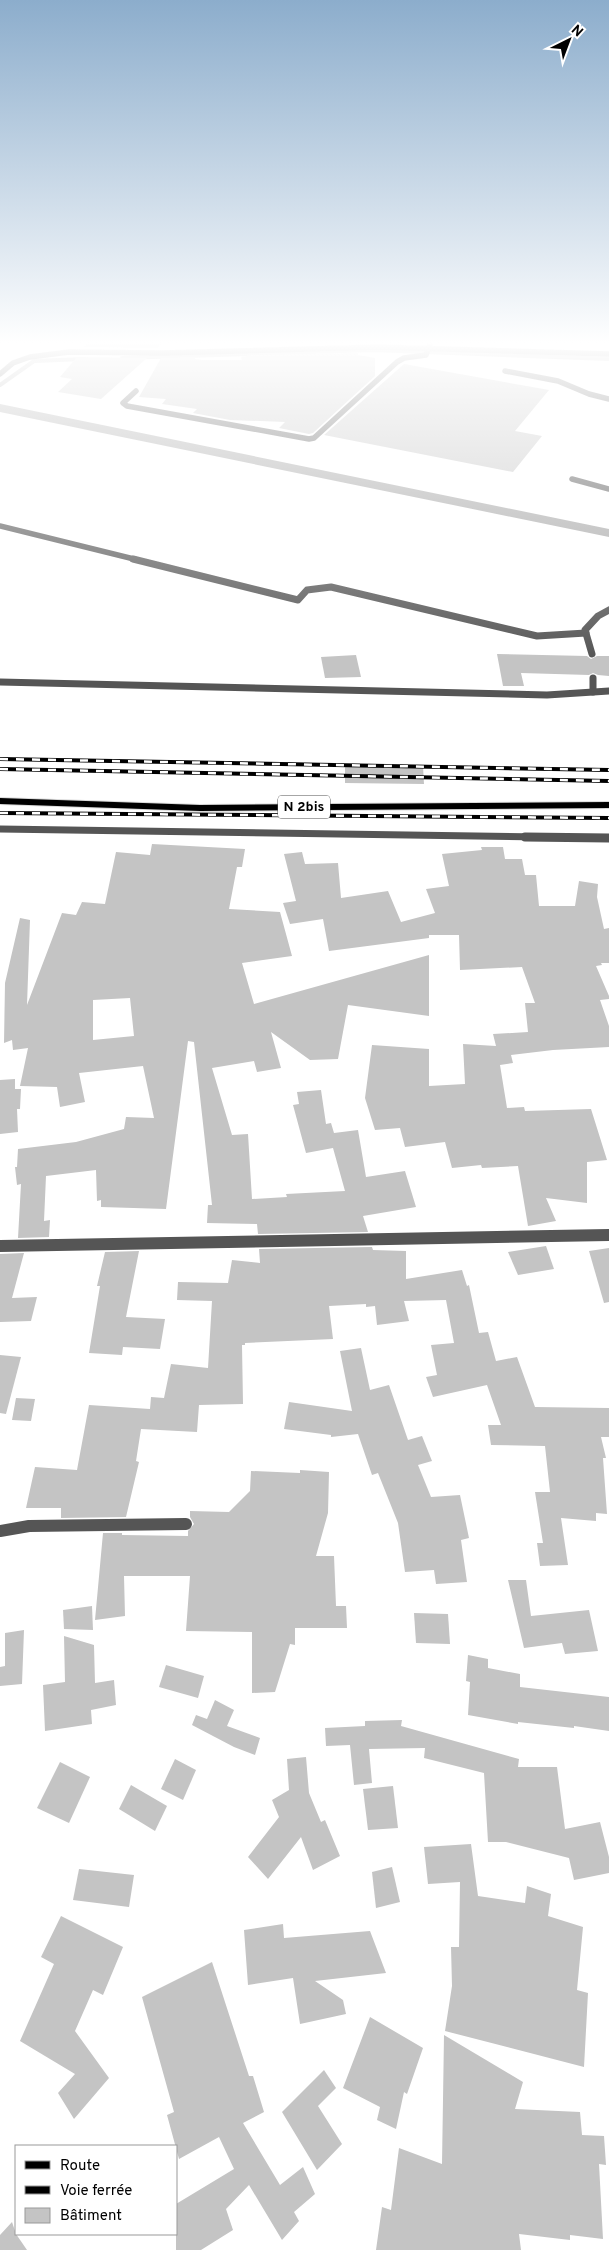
<svg xmlns="http://www.w3.org/2000/svg" width="609" height="2250" viewBox="0 0 609 2250" font-family="Overpass,sans-serif">
  <style>
    .lines { fill: none; stroke-linecap: round; stroke-linejoin: round }
    .stream { stroke: #a3a3a3; stroke-width: 4 }
    .canal { fill: #a3a3a3; fill-rule: evenodd }
    .building { fill: #c4c4c4; fill-rule: evenodd }
    .primary-casing { stroke: #dbdbdb; stroke-width: 2 }
    .lane-far2 { stroke: #555; stroke-width: 5.5 }
    .lane-far1 { stroke: #555; stroke-width: 7 }
    .lane { stroke: #555; stroke-width: 9 }
    .street-far2 { stroke: #555; stroke-width: 5.5 }
    .street-far1 { stroke: #555; stroke-width: 7 }
    .street { stroke: #555; stroke-width: 12 }
    .primary { fill: #000; fill-rule: evenodd }
    .rail-casing { stroke: #000; stroke-width: 4 }
    .rail { stroke: #fff; stroke-width: 2.5; stroke-dasharray: 8; stroke-linecap: butt }
    .labels { text-anchor: middle; dominant-baseline: central; stroke-width: 4; stroke-linejoin: round; paint-order: stroke }
    .shield { fill: #fff; stroke: #4c4c4c; stroke-width: 1 }
    .shield-label { font-size: 14px; font-weight: bold; fill: #000 }
  </style>
  <rect width="100%" height="100%" fill="#fff"/>
  <g class="lines">
    <g class="stream">
      <path d="M122,358L374,350L609,359"/>
      <path d="M0,385L34,361L84,359"/>
    </g>
    <path class="canal" d="M0,404L609,529V537L0,412Z"/>
  </g>
  <g class="building">
    <path d="M87,344H161L157,348L84,347Z"/>
    <path d="M358,353V355L375,358V376L313,433L309,434L279,428L285,422L230,420L193,413L197,409L162,404L166,399L139,397L161,358L194,357L195,359L202,360H242L241,357L251,355Z"/>
    <path d="M77,357L147,358L101,399L58,392L72,379L60,377Z"/>
    <path d="M404,364L549,390L515,431L542,436L513,472L324,435Z"/>
    <path d="M497,654L587,656L591,659L597,656H609V676L598,675L593,673L589,675L521,673L524,686H503Z"/>
    <path d="M356,655L361,677L325,678L321,657Z"/>
    <path d="M345,765L423,766L424,784L345,783Z"/>
    <path d="M152,844L245,849L242,867H237L229,909L280,912L292,956L242,963L254,1004L429,955V1016L348,1005L338,1059L310,1060L271,1032L281,1068L257,1072L254,1061L212,1068L232,1135L248,1134L252,1199L287,1197L286,1194L345,1191L333,1148L306,1153L293,1105L299,1104L297,1092L321,1090L326,1124L331,1123L334,1133L358,1130L366,1177L405,1171L416,1207L363,1216L368,1232L258,1234L257,1224L207,1223L208,1205H212L194,1042L188,1041L166,1209L101,1207V1200L97,1201L96,1170L46,1176L44,1221L50,1220L49,1237L18,1238L21,1184L17,1185L15,1167H17L18,1149L76,1142L124,1129L126,1117L154,1118L143,1066L79,1073L85,1102L60,1107L57,1087L20,1086L28,1048L13,1050L12,1040L4,1043L5,983L20,918L30,920L27,1005L62,913L76,915L82,902L105,904L116,852L150,855ZM130,998L134,1036L93,1040V1000Z"/>
    <path d="M481,847H503L505,859H522L525,875H536L539,906H575L579,881L598,884L597,897L604,929L609,928V963H601L602,965L596,966L609,996V999L600,1000L609,1026V1047L553,1050L511,1055L513,1063L500,1065L507,1108L524,1107L525,1111L591,1109L607,1160L587,1162V1203L546,1198L556,1221L528,1226L518,1166L482,1168L481,1165L452,1168L445,1142L405,1147L400,1128L375,1130L365,1098L372,1045L429,1049V1086L465,1084L463,1044L496,1046L493,1034L528,1032L525,1003H535L522,967L460,970L459,935H429V938L329,951L323,919L290,924L283,903L296,901L284,854L302,852L305,864L338,863L341,898L388,891L401,922L435,913L426,889L449,886L442,854L482,850Z"/>
    <path d="M15,1079V1089H21L20,1109H17L18,1132L0,1134V1080Z"/>
    <path d="M546,1246L554,1269L518,1275L508,1252Z"/>
    <path d="M372,1247L373,1250L406,1251V1279L462,1270L467,1286L469,1285L479,1333L488,1332L496,1361L517,1357L535,1407L609,1408V1437H601L606,1458H603L607,1514L596,1513V1521L561,1518L568,1565L540,1566L537,1543H543L535,1492H550L545,1446L491,1445L488,1425H501L487,1385L433,1397L426,1377L437,1375L431,1345L454,1343L446,1300L404,1301L409,1321L377,1325L375,1306L366,1307V1304L329,1306L333,1339L245,1343V1345H242L243,1404L199,1405L197,1432L141,1429L136,1461L139,1462L126,1517L61,1518V1508H26L35,1467L77,1470L89,1405L150,1409L151,1397L164,1398L171,1364L208,1368L212,1301L177,1300L178,1282L228,1283L232,1260L260,1263L259,1249Z"/>
    <path d="M609,1248V1302L604,1303L589,1251Z"/>
    <path d="M139,1251L126,1317L165,1319L160,1349L123,1347L122,1355L89,1353L100,1286H97L105,1252Z"/>
    <path d="M24,1253L12,1298L37,1297L31,1321L0,1322V1254Z"/>
    <path d="M361,1348L370,1390L389,1385L408,1440L422,1436L432,1461L418,1465L431,1497L460,1495L469,1538L461,1540L467,1582L436,1584L434,1570L405,1572L398,1523L378,1473L372,1475L358,1434L331,1437V1435L284,1429L289,1402L352,1411L340,1351Z"/>
    <path d="M0,1355L21,1357L6,1414L0,1413Z"/>
    <path d="M16,1398L35,1399L31,1421L12,1420Z"/>
    <path d="M300,1470L329,1472L328,1513L316,1556H334L336,1606H346L347,1628H295V1645L290,1644L275,1692L252,1693V1632L186,1631L190,1576H124L125,1616L95,1620L103,1533H122V1535L188,1536V1531L194,1524L190,1517V1511L229,1512L250,1491L251,1471L300,1473Z"/>
    <path d="M508,1580H526L531,1616L589,1610L598,1651L565,1654L562,1643L524,1648Z"/>
    <path d="M92,1606L93,1630L64,1629L63,1610Z"/>
    <path d="M414,1613L448,1614L450,1644L416,1643Z"/>
    <path d="M24,1630L22,1684L0,1686V1667L5,1666V1633Z"/>
    <path d="M64,1636L94,1645L95,1683L114,1680L116,1705L91,1710L92,1724L45,1731L43,1685L65,1682Z"/>
    <path d="M468,1655L488,1659V1668L520,1674V1687L609,1697V1731L574,1726V1728L518,1722V1724L468,1715L470,1682L466,1681Z"/>
    <path d="M166,1665L204,1676L198,1698L159,1687Z"/>
    <path d="M215,1700L234,1710L227,1726L260,1738L255,1755L234,1747L192,1725L196,1715L207,1719Z"/>
    <path d="M402,1720L401,1726L519,1759L518,1767H557L565,1829L600,1822L609,1857V1873L574,1880L569,1858L506,1842H488L484,1773L424,1758L425,1748L369,1749L372,1783L354,1785L350,1745L326,1746L325,1728L365,1726V1721Z"/>
    <path d="M306,1757L309,1793L321,1822L325,1820L340,1856L313,1870L301,1837L268,1879L248,1857L279,1817L272,1800L289,1790L287,1759Z"/>
    <path d="M175,1759L196,1770L183,1800L161,1789Z"/>
    <path d="M60,1762L90,1777L69,1823L37,1808Z"/>
    <path d="M131,1785L167,1806L155,1831L119,1809Z"/>
    <path d="M393,1786L398,1828L368,1830L363,1789Z"/>
    <path d="M471,1844L478,1896L525,1903L527,1886L551,1894L548,1916L583,1927L577,1990L588,1993L584,2067L445,2031L452,1986L451,1947H459L460,1882L428,1884L424,1847Z"/>
    <path d="M392,1867L400,1902L376,1908L372,1872Z"/>
    <path d="M79,1869L134,1875L129,1907L73,1900Z"/>
    <path d="M61,1916L123,1947L103,1995L93,1990L75,2031L109,2078L74,2119L58,2093L75,2074L20,2041L54,1964L41,1957Z"/>
    <path d="M283,1924L284,1938L370,1931L386,1973L315,1981L343,2000L346,2014L300,2024L293,1978L248,1985L244,1930Z"/>
    <path d="M212,1962L249,2076H253L264,2112L243,2123L280,2185L303,2167L315,2194L294,2212L299,2221L282,2240L249,2185L226,2209L233,2230L201,2250H176V2204L234,2169L219,2137L179,2159L167,2115L174,2112L142,1997Z"/>
    <path d="M370,2017L423,2048L407,2094L404,2092L396,2129L377,2120L380,2107L343,2088Z"/>
    <path d="M444,2035L523,2082L515,2109L580,2112L582,2135L604,2136L606,2165L599,2164L603,2239L570,2235V2240L519,2234L521,2250H376L382,2207L391,2210L399,2148L442,2164Z"/>
    <path d="M324,2070L336,2088L318,2106L342,2144L317,2170L282,2112Z"/>
    <path d="M12,2222L16,2234L27,2250H0V2235Z"/>
  </g>
  <g class="lines">
    <g class="primary-casing">
      <path id="primary" d="M0,798L200,805L609,802V808L200,811L0,804Z"/>
    </g>
    <g class="lane-far2">
      <path d="M505,371L558,381L589,394L609,399"/>
      <path d="M572,479L609,489"/>
      <path d="M0,526L138,560"/>
    </g>
    <g class="lane-far1">
      <path d="M133,559L298,600L307,590L331,587L537,636L586,633"/>
      <path d="M592,654L585,630L598,616L609,610"/>
      <path d="M593,678V692"/>
      <path d="M0,829L609,838"/>
    </g>
    <path class="lane" d="M525,837L609,838"/>
    <g class="street-far2">
      <path d="M0,374L13,363L30,357L69,352L162,353L379,347L609,354"/>
      <path d="M136,391L123,403L127,406L309,439L314,438L397,362L404,358L426,355L430,344"/>
    </g>
    <path class="street-far1" d="M0,682L547,695L609,691"/>
    <g class="street">
      <path d="M0,1246L609,1235"/>
      <path d="M0,1531L29,1526L186,1524"/>
    </g>
    <use href="#primary" class="primary"/>
    <g class="rail-casing">
      <g id="rail">
        <path d="M0,759L609,770"/>
        <path d="M0,769L609,781"/>
        <path d="M0,813L609,818"/>
      </g>
    </g>
    <use href="#rail" class="rail"/>
  </g>
  <linearGradient id="sky" x2="0" y2="1"><stop stop-color="#8cadcc"/><stop offset="0.52" stop-color="#fff"/><stop offset="1" stop-color="#fff" stop-opacity="0"/></linearGradient>
  <rect width="609" height="659" fill="url(#sky)"/>
  <g class="labels">
    <rect class="shield" x="278" y="795.5" width="52" height="23" rx="4"/>
    <g class="shield-label">
      <text x="304" y="807">N 2bis</text>
    </g>
  </g>
  <rect x="15" y="2145" width="162" height="90" fill="#ffffff" stroke="#999999"/>
  <rect x="25" y="2161" width="25" height="8" fill="#000000" stroke="#999999"/>
  <text x="60" y="2170" font-size="15" fill="#000000">Route</text>
  <rect x="25" y="2186" width="25" height="8" fill="#000000" stroke="#999999"/>
  <text x="60" y="2195" font-size="15" fill="#000000">Voie ferrée</text>
  <rect x="25" y="2208" width="25" height="15" fill="#c4c4c4" stroke="#999999"/>
  <text x="60" y="2220" font-size="15" fill="#000000">Bâtiment</text>
  <g transform="translate(569 40) rotate(42)" stroke="#ffffff" stroke-width="4" paint-order="stroke">
  <path d="M0-4L9 19L0 12L-9 19Z" fill="#000000"/>
  <text y="-8" font-size="14" font-weight="bold" text-anchor="middle" fill="#000000">N</text>
  </g>
</svg>
